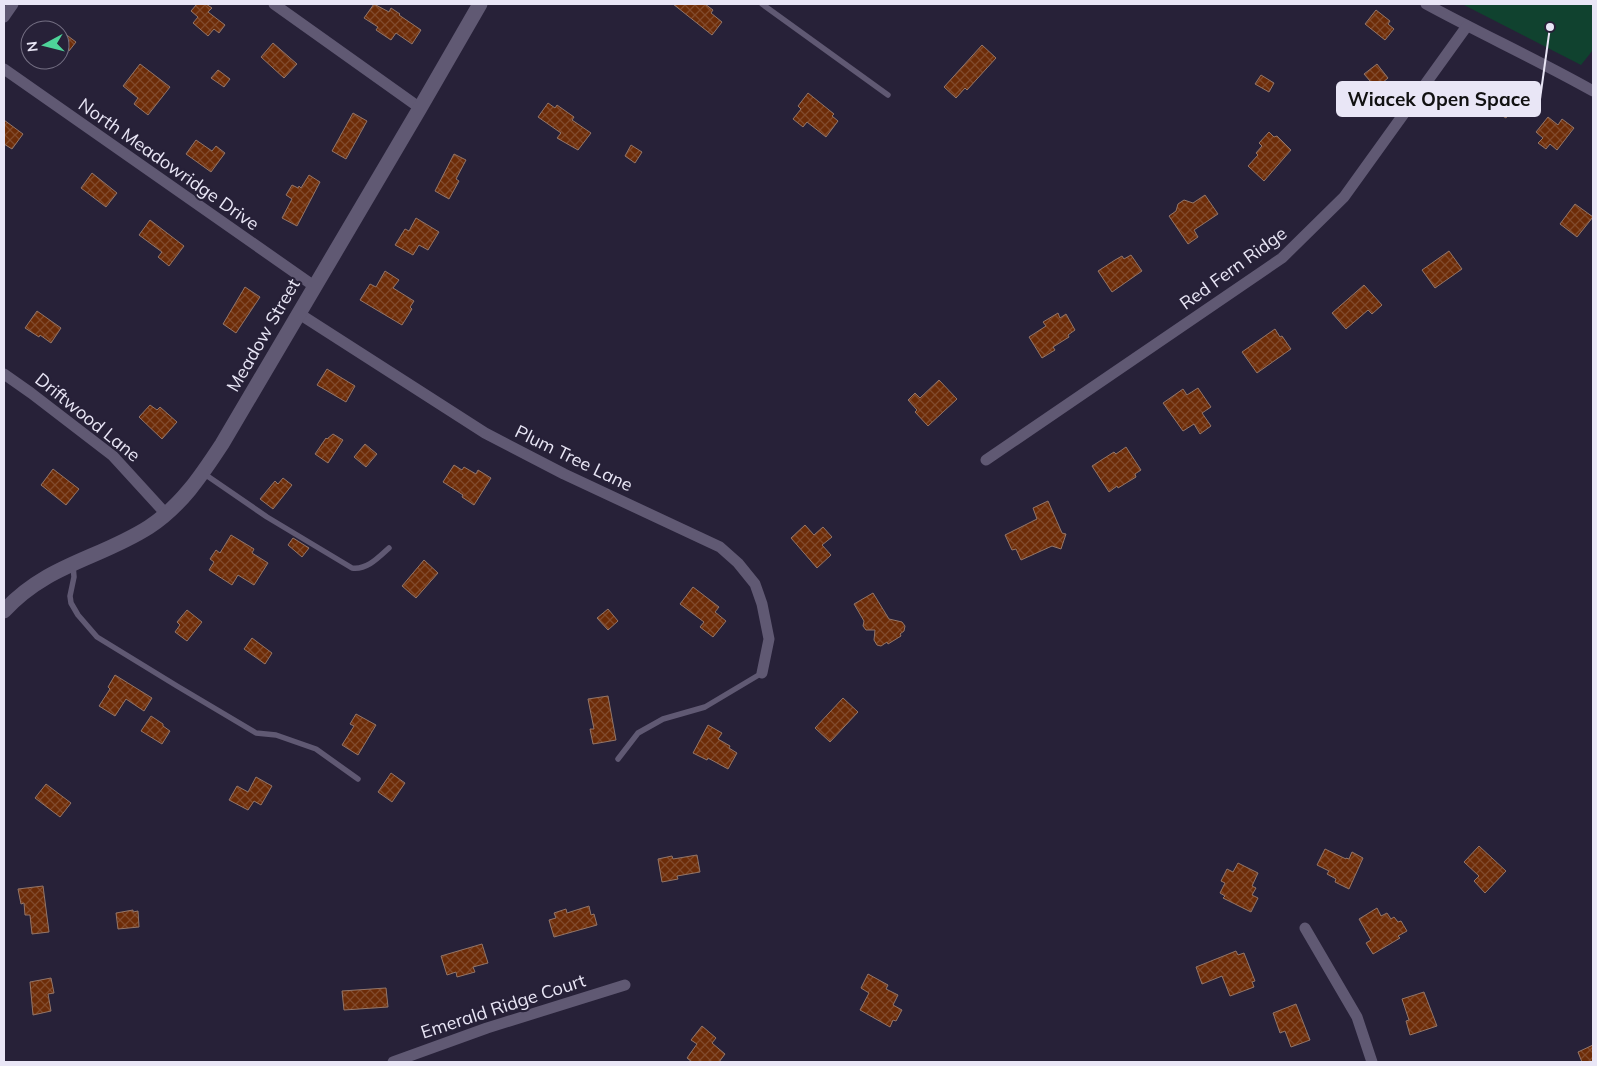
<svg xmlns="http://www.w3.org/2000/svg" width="1597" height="1066" viewBox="0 0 1597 1066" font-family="Mulish,sans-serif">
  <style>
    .green { fill: #10422f }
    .building { fill: url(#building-cross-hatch); stroke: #937568 }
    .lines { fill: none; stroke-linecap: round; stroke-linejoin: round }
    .lane { stroke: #605973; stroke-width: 5.5 }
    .street { stroke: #605973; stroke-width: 11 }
    .secondary { stroke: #605973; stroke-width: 15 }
    .labels { text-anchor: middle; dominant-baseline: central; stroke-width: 4.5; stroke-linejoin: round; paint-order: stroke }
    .street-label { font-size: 18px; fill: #e9e6f6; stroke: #272138 }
    .leader { fill: none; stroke: #e9e6f6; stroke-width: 2 }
    .callout-dot { fill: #e9e6f6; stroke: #272138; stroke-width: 2 }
    .callout { fill: #e9e6f6; stroke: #e9e6f6; stroke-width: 2 }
    .callout-label { font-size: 19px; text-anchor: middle; font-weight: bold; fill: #111 }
  </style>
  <defs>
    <pattern id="building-cross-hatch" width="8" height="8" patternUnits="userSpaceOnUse" patternTransform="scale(1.25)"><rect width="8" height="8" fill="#6d2c08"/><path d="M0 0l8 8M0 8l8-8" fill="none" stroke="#824b2d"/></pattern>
  </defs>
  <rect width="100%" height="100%" fill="#272138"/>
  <path class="green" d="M1462,4H1593V50L1581,65Z"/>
  <g class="building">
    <path d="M197,4H206L212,8L208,12L225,25L219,33L214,29L208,36L193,23L198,17L191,11Z"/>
    <path d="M374,4L389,12L391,8L400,14L399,15L421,30L412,44L396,33L391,40L376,30L378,27L364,18Z"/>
    <path d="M673,4H705L713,10L711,13L722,22L712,35Z"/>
    <path d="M1376,10L1390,21L1388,24L1394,29L1385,40L1365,24Z"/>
    <path d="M60,30L76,42L69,51L60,43Z"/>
    <path d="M273,43L297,64L284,78L261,57Z"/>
    <path d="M982,45L996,58L967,90L965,88L956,98L944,87Z"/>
    <path d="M140,64L170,87L148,115L134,104L138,98L123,86Z"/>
    <path d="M1377,64L1388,78L1376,88L1364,74Z"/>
    <path d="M218,70L230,79L224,87L211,78Z"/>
    <path d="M1261,75L1274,83L1269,92L1255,84Z"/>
    <path d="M1473,86L1489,95L1492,90L1515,103L1506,118L1480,103L1478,106L1466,99Z"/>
    <path d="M808,93L834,114L832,116L838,121L826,137L807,122L803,127L793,119L801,109L798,106Z"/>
    <path d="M548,103L555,108L557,105L574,117L572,120L591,133L578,150L557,138L561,133L538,117Z"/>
    <path d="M353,113L367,121L346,159L332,151Z"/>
    <path d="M1548,117L1558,125L1562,119L1574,128L1557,150L1550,144L1546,149L1538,143L1543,138L1536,132Z"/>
    <path d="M4,120L23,134L12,149L4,144Z"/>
    <path d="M1269,132L1274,137L1277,136L1291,150L1264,181L1248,166L1258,155L1256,153L1262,146L1259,143Z"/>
    <path d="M196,140L212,151L216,146L225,153L211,172L186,154Z"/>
    <path d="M631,145L642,152L635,163L625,156Z"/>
    <path d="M454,154L466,160L456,179L459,181L449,199L435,191Z"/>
    <path d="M92,173L117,193L106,207L81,188Z"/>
    <path d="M309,175L320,182L297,226L282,218L292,199L286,195L292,185L298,188L299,186L301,188Z"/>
    <path d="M1205,195L1218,214L1194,230L1198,237L1188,244L1169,216L1176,211L1178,204L1184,200L1193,203Z"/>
    <path d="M1575,204L1593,217L1577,237L1560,224Z"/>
    <path d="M416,218L439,232L428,250L419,245L413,255L395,245L405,229L409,231Z"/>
    <path d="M150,220L184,246L169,266L158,257L162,252L139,235Z"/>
    <path d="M1449,251L1462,269L1435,288L1422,270Z"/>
    <path d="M1131,255L1142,271L1112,292L1098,271L1115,260L1122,256L1124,259Z"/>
    <path d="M385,271L399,280L393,288L414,301L410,307L412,309L402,325L360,300L370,284L376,287Z"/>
    <path d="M1364,285L1382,305L1372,314L1368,310L1346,329L1332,313Z"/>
    <path d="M245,287L260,297L236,333L223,324Z"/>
    <path d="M37,311L61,328L51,343L40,335L39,337L25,328Z"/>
    <path d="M1058,313L1060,318L1066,314L1075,330L1068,335L1069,337L1053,347L1055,350L1042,358L1029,337L1046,326L1043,322Z"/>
    <path d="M1275,329L1280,337L1282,336L1291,349L1257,373L1242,352Z"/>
    <path d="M327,369L355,386L346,402L317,385Z"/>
    <path d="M939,380L957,399L928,426L915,412L917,410L908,400L915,393L920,398Z"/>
    <path d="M1198,388L1211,407L1202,413L1211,426L1200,434L1194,424L1183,431L1163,403L1183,389L1187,395Z"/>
    <path d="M150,405L157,410L160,407L177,422L162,439L139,417Z"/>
    <path d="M333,434L343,440L328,463L315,454L326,438L327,439Z"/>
    <path d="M365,444L377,454L366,467L354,457Z"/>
    <path d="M1126,447L1141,470L1135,474L1136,477L1118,488L1117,486L1109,492L1092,466L1114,452L1116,454Z"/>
    <path d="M454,465L462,470L464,467L476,474L478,470L491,478L474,505L462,497L463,495L443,482Z"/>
    <path d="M53,469L79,489L66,505L41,485Z"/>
    <path d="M283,478L292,485L273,509L260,499L275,481L278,484Z"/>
    <path d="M1048,501L1062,533L1066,534L1061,549L1052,546L1021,560L1016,549L1012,550L1005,535L1037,519L1033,508Z"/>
    <path d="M805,525L814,535L823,527L832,537L822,545L831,555L817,568L791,538Z"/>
    <path d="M231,535L254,549L252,553L268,563L254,585L238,575L232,585L209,570L214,562L210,559L216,550L220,553Z"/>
    <path d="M293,538L309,548L302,557L288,545Z"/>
    <path d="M424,560L438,573L416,598L402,586Z"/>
    <path d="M693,587L719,607L715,612L726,621L713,637L700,627L704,622L680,604Z"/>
    <path d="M873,593L889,619L902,622L905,626L904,631L900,634L901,636L888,644L887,642L881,646L877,645L874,640L875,630H866L863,626L864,621L854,604Z"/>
    <path d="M608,609L618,621L608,630L597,618Z"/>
    <path d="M187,610L202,622L187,641L175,632L180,625L177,622Z"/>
    <path d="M252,638L272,653L265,664L244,649Z"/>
    <path d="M115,675L152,698L144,711L126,699L115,716L99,706L110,689L108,687Z"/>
    <path d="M608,696L616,740L593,744L590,729H594L588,699Z"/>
    <path d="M843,698L858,712L830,742L815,728Z"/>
    <path d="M356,714L376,725L358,755L342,745L354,726L350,724Z"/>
    <path d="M151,716L163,724V726L170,731L162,744L141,731Z"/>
    <path d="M708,725L722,733L718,739L730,746L729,748L737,753L728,769L708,758L707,760L693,753Z"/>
    <path d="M391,773L405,783L392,802L378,792Z"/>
    <path d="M256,777L272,786L261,805L254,801L248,810L229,800L237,786L248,792Z"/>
    <path d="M46,784L71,803L60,817L35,798Z"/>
    <path d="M1479,846L1506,871L1485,893L1474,881L1479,876L1464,862Z"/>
    <path d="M1325,849L1346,859V858L1349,859L1352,852L1363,858L1349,889L1335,882L1336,879L1327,874L1329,871L1317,865Z"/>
    <path d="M697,855L700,872L677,876L678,879L662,882L658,859L672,856L673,859Z"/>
    <path d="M1238,863L1258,873L1252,886L1256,888L1252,895L1258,898L1251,912L1223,898L1225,896L1220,893L1225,883L1221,881L1227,869L1233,872Z"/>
    <path d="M43,886L49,932L32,934L30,915H25L24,903L21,904L18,889Z"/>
    <path d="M589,906L591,915L594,914L597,925L554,937L549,920L556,918L554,913L566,909L567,913Z"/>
    <path d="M1377,908L1381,916L1387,913L1391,919L1394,917L1398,922L1401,921L1407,931L1398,936L1400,938L1373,954L1366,943L1371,940L1359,919Z"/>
    <path d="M133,910V912L138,911L139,927L118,929L116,913Z"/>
    <path d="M482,944L488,963L473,967L475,972L457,977L456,972L447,975L441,956Z"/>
    <path d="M1236,951L1238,955L1244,953L1255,981L1252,982L1254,987L1230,996L1222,976L1202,984L1196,967Z"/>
    <path d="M868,974L888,985L886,989L898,995L893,1005L902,1010L896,1021L893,1020L890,1027L860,1010L869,993L861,988Z"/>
    <path d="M51,978L54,993L48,994L51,1011L33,1015L30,982Z"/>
    <path d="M386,988L388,1007L344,1010L342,991Z"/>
    <path d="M1424,992L1437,1026L1410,1035L1406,1021L1409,1020L1402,999Z"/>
    <path d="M1296,1004L1310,1040L1291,1047L1285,1031L1280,1033L1273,1013Z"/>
    <path d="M702,1026L716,1038L712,1043L725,1054L719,1062H692L687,1058L697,1044L691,1040Z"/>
    <path d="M1593,1045V1062H1582L1578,1052Z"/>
  </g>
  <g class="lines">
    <g class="lane">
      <path d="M762,4L888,95"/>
      <path d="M203,473L267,517L352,568C367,570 378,558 389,548"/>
      <path d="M73,565L74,577L70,596L71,603L78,615L97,637L177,686L256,733L276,735L316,749L358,779"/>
      <path d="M618,759L638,733L663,719L705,707L762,673"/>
    </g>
    <g class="street">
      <path d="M274,4L420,108"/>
      <path d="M1426,4C1481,34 1538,60 1593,91"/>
      <path d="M4,17L13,4"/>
      <path d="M4,69L314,286"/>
      <path d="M298,313L485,433L564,474L720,547L738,563L755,584L762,604L769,639L762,673"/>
      <path d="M4,374L31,393L113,456L166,514"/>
      <path d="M986,460L1282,258L1344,197L1467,26"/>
      <path d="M1305,928L1357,1017L1372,1062"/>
      <path d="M393,1062L487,1028L625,985"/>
    </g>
    <path class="secondary" d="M4,611C47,564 99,559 149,527C181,506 201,476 222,444L420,108L480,4"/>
  </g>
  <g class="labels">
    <g class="street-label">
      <text transform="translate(169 164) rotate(35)">North Meadowridge Drive</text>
      <text transform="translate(1233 268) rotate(-36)">Red Fern Ridge</text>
      <text transform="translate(263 335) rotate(-60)">Meadow Street</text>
      <text transform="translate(88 417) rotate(39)">Driftwood Lane</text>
      <text transform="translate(574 458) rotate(26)">Plum Tree Lane</text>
      <text transform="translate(503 1006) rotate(-18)">Emerald Ridge Court</text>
    </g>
  </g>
  <path class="leader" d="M1550 27L1540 99"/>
  <circle class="callout-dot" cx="1550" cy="27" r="5"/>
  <rect class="callout" x="1337" y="82" width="203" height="34" rx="5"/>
  <g class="callout-label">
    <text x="1439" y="106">Wiacek Open Space</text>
  </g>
  <rect width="1597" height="1066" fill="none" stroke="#e9e6f6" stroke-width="10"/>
  <g transform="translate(45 45) rotate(263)"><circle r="24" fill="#272138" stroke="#757084"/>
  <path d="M0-4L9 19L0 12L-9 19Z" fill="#4ed399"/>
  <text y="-8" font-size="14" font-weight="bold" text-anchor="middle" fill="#e9e6f6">N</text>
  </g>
</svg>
